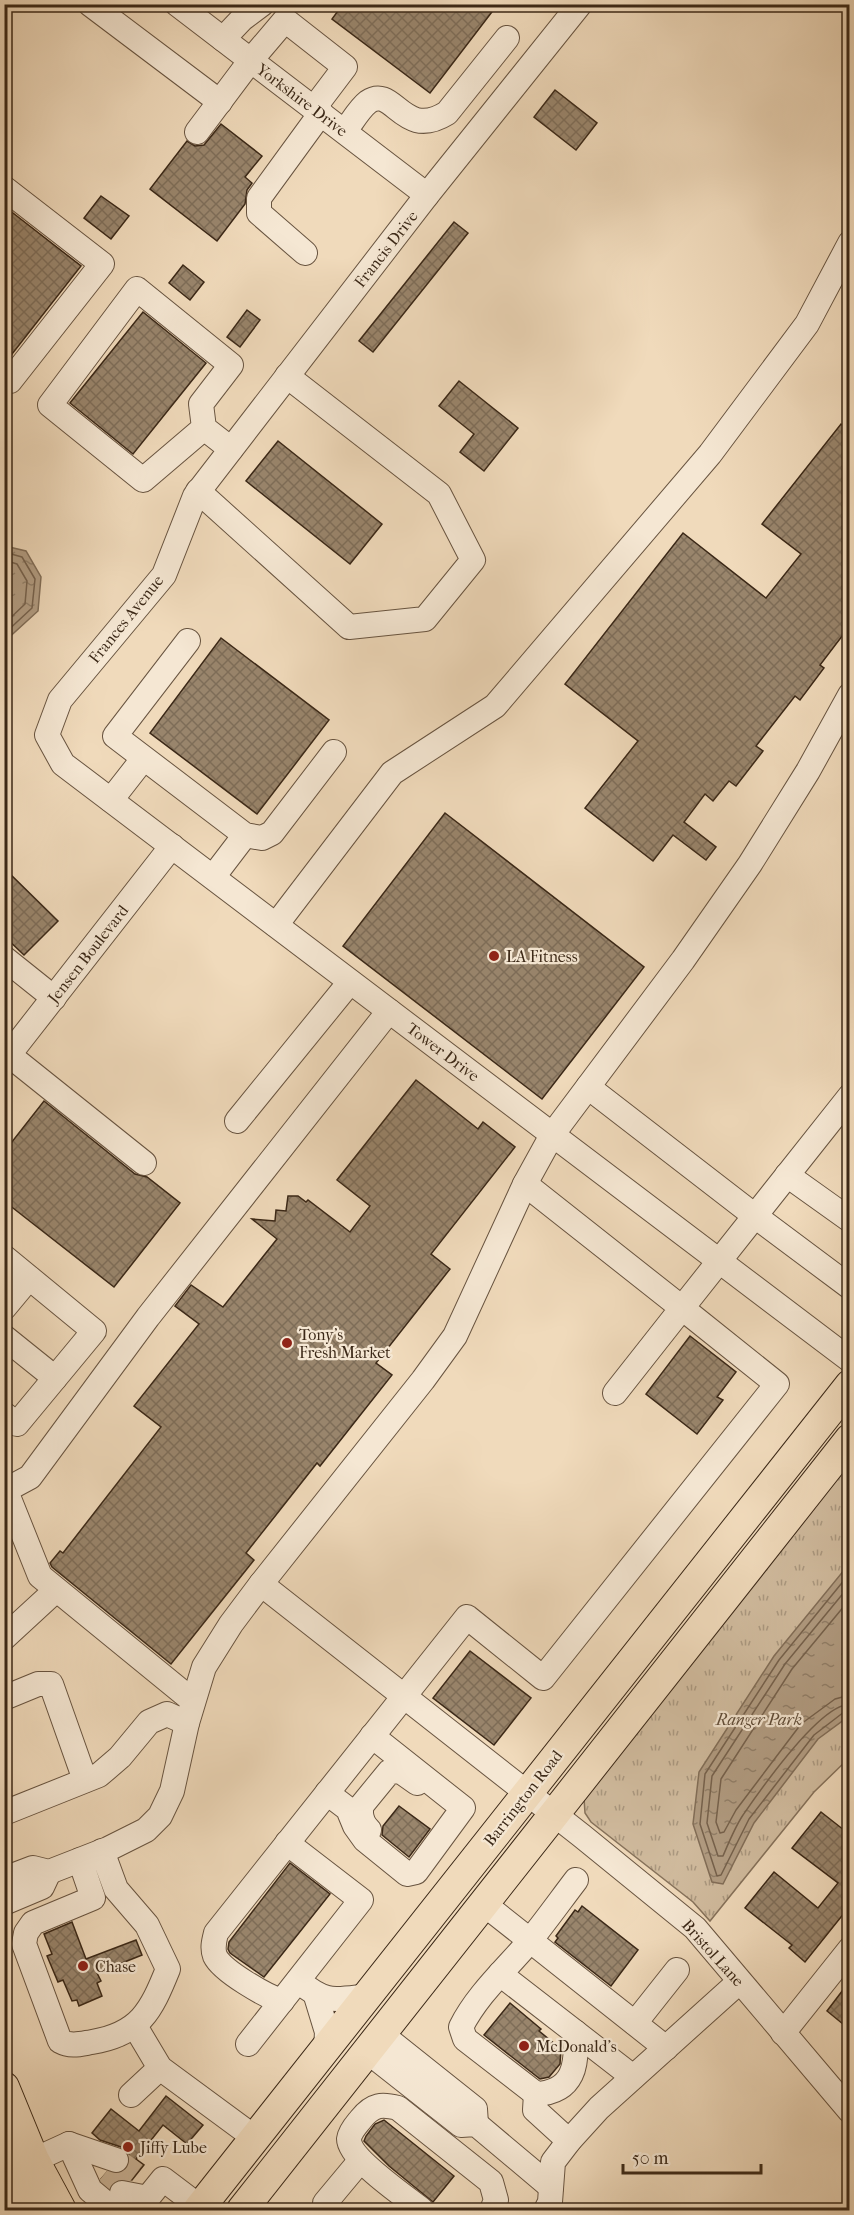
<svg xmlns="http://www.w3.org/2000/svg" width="854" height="2215" viewBox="0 0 854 2215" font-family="'IM FELL French Canon',serif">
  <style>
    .park { fill: url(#park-tufts); stroke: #86725b; stroke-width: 1.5 }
    .water { fill: url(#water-ripples); stroke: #826e58; stroke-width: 1.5 }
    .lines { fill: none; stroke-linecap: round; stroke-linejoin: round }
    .shore { stroke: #76624d; stroke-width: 1.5 }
    .building { fill: url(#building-cross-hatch); stroke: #3b2817; stroke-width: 1.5 }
    .minor-tunnel { stroke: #ccb69a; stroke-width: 24; stroke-dasharray: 24 12; stroke-linecap: butt }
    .minor-casing { stroke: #685440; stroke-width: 26 }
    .major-casing { stroke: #3b2817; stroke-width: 32 }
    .minor { stroke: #f5e7d3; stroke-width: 24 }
    .major { stroke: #f0dabb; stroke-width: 30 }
    .poi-dot { fill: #8f2418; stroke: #f5e7d3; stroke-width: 2 }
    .labels { text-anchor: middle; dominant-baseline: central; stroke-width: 4.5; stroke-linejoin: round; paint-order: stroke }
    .street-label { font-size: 16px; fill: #3b2817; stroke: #f5e7d3 }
    .poi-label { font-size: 16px; fill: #3b2817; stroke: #f5e7d3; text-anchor: start }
    .park-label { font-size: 16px; font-style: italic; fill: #604d39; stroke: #f5e7d3 }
  </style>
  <defs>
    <pattern id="park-tufts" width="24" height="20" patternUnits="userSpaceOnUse" patternTransform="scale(1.5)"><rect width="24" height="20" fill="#d1bc9f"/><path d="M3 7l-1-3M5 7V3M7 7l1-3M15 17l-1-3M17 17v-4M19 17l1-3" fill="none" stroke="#ab9981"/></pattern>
    <pattern id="water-ripples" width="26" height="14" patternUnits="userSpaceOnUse" patternTransform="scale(1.5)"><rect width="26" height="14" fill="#b29d83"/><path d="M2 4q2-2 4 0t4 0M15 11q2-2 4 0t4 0" fill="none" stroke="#92806a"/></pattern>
    <pattern id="building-cross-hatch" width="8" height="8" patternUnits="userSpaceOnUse" patternTransform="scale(1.5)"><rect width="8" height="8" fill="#99856c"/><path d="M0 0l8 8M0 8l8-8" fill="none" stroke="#7e6d58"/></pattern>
  </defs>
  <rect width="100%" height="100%" fill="#f0dabb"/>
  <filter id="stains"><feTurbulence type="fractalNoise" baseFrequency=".00333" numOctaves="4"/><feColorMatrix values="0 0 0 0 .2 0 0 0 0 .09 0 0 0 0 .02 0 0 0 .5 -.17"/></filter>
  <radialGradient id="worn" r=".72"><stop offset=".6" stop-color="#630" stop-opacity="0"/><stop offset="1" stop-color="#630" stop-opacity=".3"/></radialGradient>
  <path class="park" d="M849,1458V1758L814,1792L710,1921L693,1902L591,1822L585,1813L584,1798Z"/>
  <g class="water">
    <path d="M5,546L26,551L41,577L38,611L5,641Z"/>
    <path d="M849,1564V1716L818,1739L754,1823L723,1884L712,1882L693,1824L699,1772L774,1656Z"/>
  </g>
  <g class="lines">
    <g class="shore">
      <path d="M4,552L22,557L35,579L32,608L4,634"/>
      <path d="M4,560L17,564L27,581L25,604L4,624"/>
      <path d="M850,1573L779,1660L705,1774L700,1824L717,1876L721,1875L749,1819L814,1735L844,1712L850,1711"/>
      <path d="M850,1585L785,1664L712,1776L707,1823L718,1856H723C729,1842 735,1827 743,1815C761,1789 819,1705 850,1704"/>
      <path d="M850,1599L792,1669L721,1779L716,1822L720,1833L724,1832L736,1810L801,1724L835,1699L850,1695"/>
    </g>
  </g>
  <g class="building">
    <path d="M343,4H498L430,93L332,19Z"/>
    <path d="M555,90L597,123L576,150L534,117Z"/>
    <path d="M221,124L262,156L245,177L252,183L247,190L245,204L217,241L150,189L187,141L195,146L204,145Z"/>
    <path d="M101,196L129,216L111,239L84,218Z"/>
    <path d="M4,206L81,266L5,363H4Z"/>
    <path d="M454,222L468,233L373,352L359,341Z"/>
    <path d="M183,265L204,282L190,300L169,283Z"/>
    <path d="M247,310L260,320L240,347L227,337Z"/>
    <path d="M143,312L206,363L133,454L70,403Z"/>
    <path d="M459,381L518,428L484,471L460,452L474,434L439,406Z"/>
    <path d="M841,424L849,431V627L820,665L824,668L800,700L795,696L756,746L763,751L736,786L729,781L713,801L705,794L684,822L716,847L706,860L673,835L653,861L585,808L638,741L565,684L683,533L766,598L801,554L762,524Z"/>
    <path d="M278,441L382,524L350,564L246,481Z"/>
    <path d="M221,638L329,720L257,814L150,733Z"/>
    <path d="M445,813L644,967L542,1099L343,946Z"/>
    <path d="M4,868L58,921L24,955L4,936Z"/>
    <path d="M416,1080L478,1129L483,1122L515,1147L431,1254L450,1269L376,1363L392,1375L320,1466L317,1463L246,1553L254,1560L171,1664L52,1567L50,1563L60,1551L63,1553L161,1427L134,1406L199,1324L175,1306L191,1285L223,1307L277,1239L252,1219L275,1221L276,1210L286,1211L288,1196H298L306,1202L308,1200L350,1232L370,1206L337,1180Z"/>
    <path d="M44,1101L135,1174L147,1177L180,1203L114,1287L4,1201V1152Z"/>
    <path d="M690,1336L736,1372L717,1397L723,1400L697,1434L646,1394Z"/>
    <path d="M470,1651L531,1698L494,1745L433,1698Z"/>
    <path d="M399,1806L430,1829L409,1857L382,1835L383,1826Z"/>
    <path d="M821,1812L849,1834V1907L805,1962L789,1948L792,1945L745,1908L774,1872L818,1908L838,1883L792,1848Z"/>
    <path d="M290,1863L330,1894L264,1977L230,1953L228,1949L229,1942Z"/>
    <path d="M582,1906L638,1950L611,1986L555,1942L558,1938L556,1936L575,1910L578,1912Z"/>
    <path d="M72,1922L86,1959L136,1940L142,1955L97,1973L101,1981L97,1983L102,1996L79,2006L77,2000L72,2001L63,1980L58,1982L47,1956L52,1954L44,1934Z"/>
    <path d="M849,1982V2029L827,2011Z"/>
    <path d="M510,2003L541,2029L539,2031L561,2049L560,2064L549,2077L540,2079L484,2035Z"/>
    <path d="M166,2096L203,2125L187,2144L163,2125L136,2159L144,2165L132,2180L118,2179L109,2188L101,2179L107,2172L118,2174L125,2171L130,2164V2157L126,2150L121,2147L100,2140L92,2133L111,2109L139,2131Z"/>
    <path d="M384,2120L454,2176L433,2202L389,2166L364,2141L366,2136L375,2124Z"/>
  </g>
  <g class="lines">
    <g class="minor-tunnel">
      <path d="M116,2160L136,2175"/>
      <path d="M102,2177L122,2193"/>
    </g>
    <g class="minor-casing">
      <g id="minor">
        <path d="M90,4L220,102"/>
        <path d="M177,4L427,195"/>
        <path d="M580,4L427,195L195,496L164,575L60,700L47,735L63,764L850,1360"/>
        <path d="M223,39L242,19L262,4"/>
        <path d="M345,131C352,122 359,109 368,102C394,84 402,141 447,113L507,38"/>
        <path d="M197,132L251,60L285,20L345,67L314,108"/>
        <path d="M4,188L102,264L10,381L4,377"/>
        <path d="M305,253L259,213V198L321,113"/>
        <path d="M204,428L143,480L50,405L137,289L231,365L201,404L204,428L231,449"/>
        <path d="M198,491L349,627L425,619L473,560L439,494L287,376"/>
        <path d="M188,641L115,736L245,835L262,838L272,833L334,752"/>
        <path d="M111,800L143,759"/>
        <path d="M213,877L245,835"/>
        <path d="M276,925L392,773L495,706L710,454L807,324L850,243"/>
        <path d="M4,958L54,998"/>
        <path d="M9,1055L144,1163"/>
        <path d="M4,1061L172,846"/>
        <path d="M588,1087L755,1216L850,1287"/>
        <path d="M237,1121L350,982"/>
        <path d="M787,1175L850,1220"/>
        <path d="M525,1184L682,1308L615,1393"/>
        <path d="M4,1257L94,1331L17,1424L4,1414"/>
        <path d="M4,1308L29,1278"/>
        <path d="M4,1337L55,1378"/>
        <path d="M4,1491L30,1477L148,1317L389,1011"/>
        <path d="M6,1491L40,1576L193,1701"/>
        <path d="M261,1584L582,1836L695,1928L850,2111"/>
        <path d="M4,1638L55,1591"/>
        <path d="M4,1698L38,1684H51L85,1780"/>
        <path d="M327,1793L348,1809L355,1826L365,1840L407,1874L416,1872L463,1808L372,1736"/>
        <path d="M4,1813L99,1775L120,1757L149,1722L167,1714L187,1723"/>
        <path d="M369,1830C362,1823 359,1815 362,1805L389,1772L400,1771L417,1783"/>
        <path d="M80,1860L93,1898L33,1923L26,1933L24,1944L60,2041C71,2047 80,2044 92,2042C140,2034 151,2011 168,1969L147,1925L116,1889L102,1851"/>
        <path d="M4,1879L33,1868L49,1872L108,1849L146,1830L160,1816L172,1791L187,1723L204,1667L231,1624L261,1584L423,1380L455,1336L525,1184L552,1135L683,960L750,864L808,771L850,695"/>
        <path d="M4,1903L42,1887L49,1872"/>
        <path d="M484,1904L666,2048"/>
        <path d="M500,1974L633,2077"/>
        <path d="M298,1981C327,2004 332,2000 368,1996"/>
        <path d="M316,1996L327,2032L326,2049"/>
        <path d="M282,2001C267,1997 222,1971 215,1956C212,1948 214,1941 216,1933L467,1617L543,1678L777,1384L682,1308L850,1096"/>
        <path d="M635,2023L677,1970"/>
        <path d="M135,2026L160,2068L255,2138"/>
        <path d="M575,2032C578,2065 574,2092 536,2094L465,2039L461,2027C477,1995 505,1970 528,1943C545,1922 560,1901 576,1880"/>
        <path d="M783,2033L850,1949"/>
        <path d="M381,2034L475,2109L476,2124"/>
        <path d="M248,2044L361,1900L287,1843"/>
        <path d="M367,2051L461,2125L476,2124L551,2187"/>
        <path d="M536,2094L535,2110L569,2141"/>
        <path d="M131,2095L160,2068"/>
        <path d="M69,2144L90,2190L114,2210"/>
        <path d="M34,2160L69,2144L116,2160"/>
        <path d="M122,2193L148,2198"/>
        <path d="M325,2203L360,2161"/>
        <path d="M138,2210L163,2179L200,2207"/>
        <path d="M422,2210C406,2197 349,2159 349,2139C350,2131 357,2124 361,2119C373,2104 382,2104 398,2108L491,2182L496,2200L492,2210"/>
        <path d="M546,2210L550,2202L553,2162L569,2141L599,2108L739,1982"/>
      </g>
    </g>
    <g class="major-casing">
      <g id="major">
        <path d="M4,2087L34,2160L61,2210"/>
        <path d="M4,2152L31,2210"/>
        <path d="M198,2210L850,1385"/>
        <path d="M242,2210L850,1439"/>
      </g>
    </g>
    <use href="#minor" class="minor"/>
    <use href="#major" class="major"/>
  </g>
  <g class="poi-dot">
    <circle cx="494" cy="956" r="6"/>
    <circle cx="287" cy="1343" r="6"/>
    <circle cx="83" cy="1966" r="6"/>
    <circle cx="524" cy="2046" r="6"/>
    <circle cx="128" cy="2147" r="6"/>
  </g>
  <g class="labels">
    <g class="street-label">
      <text transform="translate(302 100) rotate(37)">Yorkshire Drive</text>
      <text transform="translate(386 249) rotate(-52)">Francis Drive</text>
      <text transform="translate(126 619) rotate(-51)">Frances Avenue</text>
      <text transform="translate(88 954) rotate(-52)">Jensen Boulevard</text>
      <text transform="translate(443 1052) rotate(37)">Tower Drive</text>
      <text transform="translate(523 1798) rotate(-52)">Barrington Road</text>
      <text transform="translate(713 1953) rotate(48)">Bristol Lane</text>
    </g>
    <g class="poi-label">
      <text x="506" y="956">LA Fitness</text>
      <text x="299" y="1334">Tony's<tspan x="299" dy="18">Fresh Market</tspan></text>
      <text x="95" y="1966">Chase</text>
      <text x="536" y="2046">McDonald's</text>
      <text x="140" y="2147">Jiffy Lube</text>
    </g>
    <g class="park-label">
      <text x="759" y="1719">Ranger Park</text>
    </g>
  </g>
  <rect width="854" height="2215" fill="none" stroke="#f0dabb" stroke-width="24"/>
  <rect x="6" y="6" width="842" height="2203" fill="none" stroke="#3b2817" stroke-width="3"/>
  <rect x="12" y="12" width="830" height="2191" fill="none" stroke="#3b2817" stroke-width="1.5"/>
  <path d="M623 2164v9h138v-9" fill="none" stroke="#3b2817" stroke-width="3"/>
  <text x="632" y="2164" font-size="18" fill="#3b2817" stroke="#f5e7d3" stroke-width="4.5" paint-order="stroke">50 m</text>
  <rect width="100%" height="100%" filter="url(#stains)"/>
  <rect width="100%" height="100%" fill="url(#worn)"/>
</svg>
